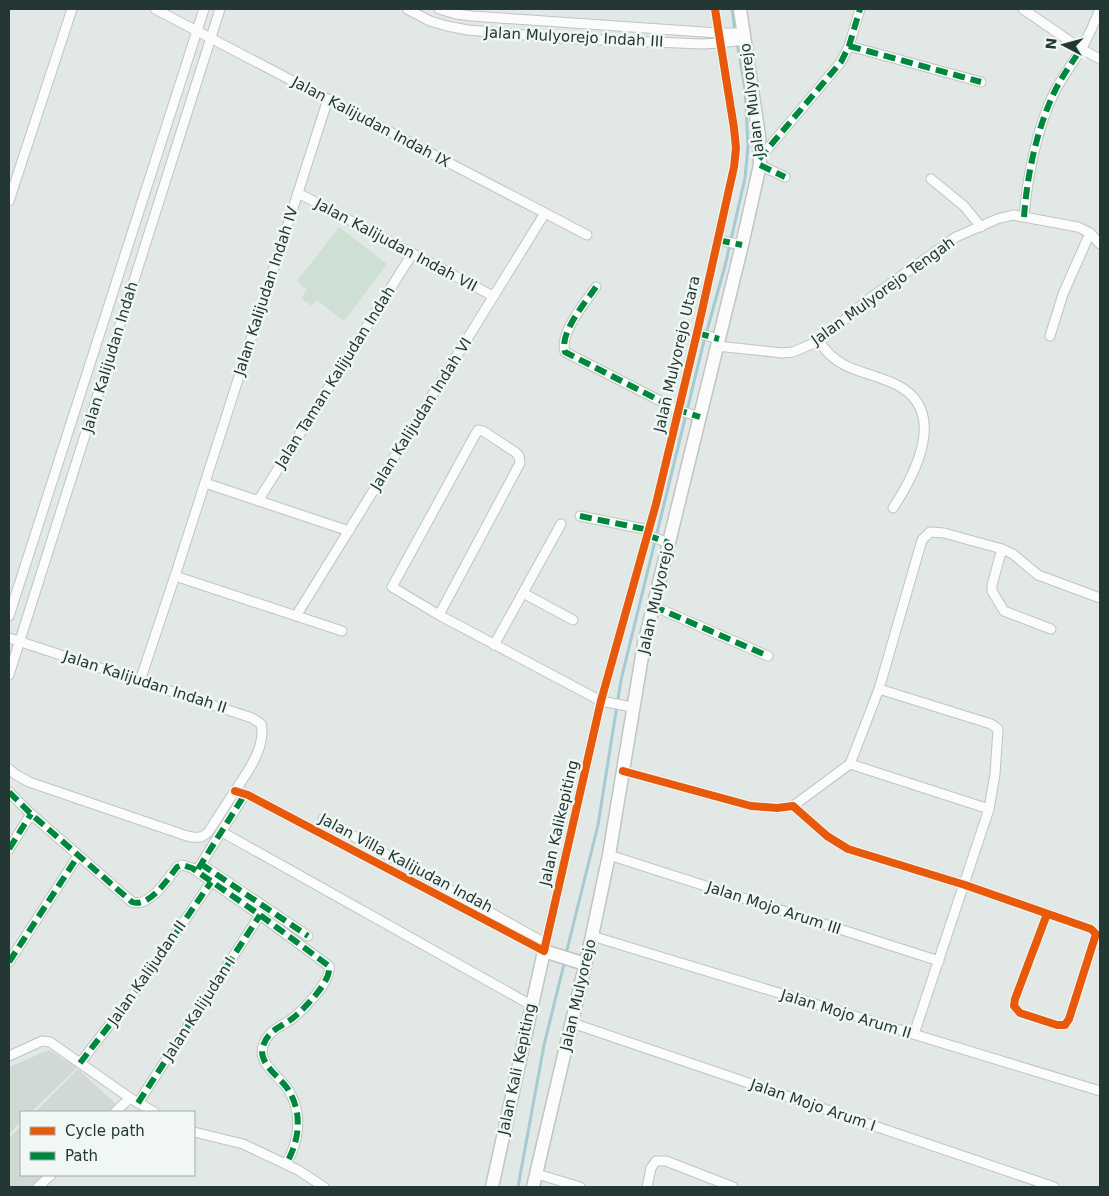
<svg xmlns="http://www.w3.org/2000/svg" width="1109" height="1196" viewBox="0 0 1109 1196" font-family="'DejaVu Sans',sans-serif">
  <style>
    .built { fill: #d1d9d5 }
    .pitch { fill: #cde0d3 }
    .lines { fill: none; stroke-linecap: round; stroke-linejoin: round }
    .stream { stroke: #a6cad2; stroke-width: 3 }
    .street-casing { stroke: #bfc5c2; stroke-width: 11 }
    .secondary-casing { stroke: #bfc5c3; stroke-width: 15 }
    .street { stroke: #fbfcfb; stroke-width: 9 }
    .secondary { stroke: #fbfcfb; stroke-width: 12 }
    .quiet { stroke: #00873e; stroke-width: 6; stroke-dasharray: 12 6; stroke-linecap: butt }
    .cycleway-casing { stroke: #f0f7f4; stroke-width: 11 }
    .cycleway { stroke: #e8590c; stroke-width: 8 }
    .labels { text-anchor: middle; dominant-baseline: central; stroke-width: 5; stroke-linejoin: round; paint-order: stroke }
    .street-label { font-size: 15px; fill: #233834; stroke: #f0f7f4 }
  </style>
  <rect width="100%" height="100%" fill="#e2e8e5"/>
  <g class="built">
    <path d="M49,1050L77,1068L31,1112H21V1122L9,1134V1067Z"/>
    <path d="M78,1069L116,1104L108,1112H35Z"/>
    <path d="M21,1126V1175H49L36,1187H9V1138Z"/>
  </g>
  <path class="pitch" d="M339,227L387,264L344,321L317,300L312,306L301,298L307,290L297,281Z"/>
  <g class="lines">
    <g class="stream">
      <path d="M732,9L735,31"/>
      <path d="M566,954L598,825L621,680L704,341L725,266L745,178L748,146L745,89L737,42"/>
      <path d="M518,1187L544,1045L565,960"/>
    </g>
    <g class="street-casing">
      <g id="street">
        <path d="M155,9L587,235"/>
        <path d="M407,9L430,21L447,26L468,30L556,38L702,44L719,43L745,40"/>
        <path d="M439,9L456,14L472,16L718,33H744"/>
        <path d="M1023,9L1081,49L1100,59"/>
        <path d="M849,46L981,82"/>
        <path d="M759,159L841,62L849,46L860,9"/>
        <path d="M760,165L785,177"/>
        <path d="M931,179L964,206L981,227"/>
        <path d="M298,193L493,296"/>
        <path d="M9,201L72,9"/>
        <path d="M1024,217C1027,179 1037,127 1054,93C1062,77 1073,63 1082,48C1089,35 1095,22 1100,9"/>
        <path d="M718,240L742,245"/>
        <path d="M596,287C585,303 559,333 565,352L678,410L700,417"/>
        <path d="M697,333L719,339"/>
        <path d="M1050,336L1063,294L1090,233"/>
        <path d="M819,341C839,373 867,370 897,385C948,411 916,473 893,508"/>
        <path d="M717,346L782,353L793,352L819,341L869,299L956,237L997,219L1013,215L1078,227L1090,233L1100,244"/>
        <path d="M205,483L349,531"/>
        <path d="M258,501L412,254"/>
        <path d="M580,516L649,530"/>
        <path d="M647,535L669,543"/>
        <path d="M1002,549L992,585V591L1004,611L1051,629"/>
        <path d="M175,576L342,631"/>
        <path d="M523,593L573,620"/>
        <path d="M653,606L768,656"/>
        <path d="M439,615L520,463L519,456L515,452L483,431L478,430L475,435L392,587L439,615L601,701L632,707"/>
        <path d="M9,616L204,9"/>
        <path d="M296,616L545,213"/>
        <path d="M9,638L252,718L261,724C265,739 256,758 248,771L209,831C202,839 197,838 187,836L29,782L15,774L9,769"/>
        <path d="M494,645L561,524"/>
        <path d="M9,675L220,9"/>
        <path d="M140,681L175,576L328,99"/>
        <path d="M879,689L991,724L998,729L995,774L989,809L914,1034"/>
        <path d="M850,764L989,809"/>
        <path d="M623,771L751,806L777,808L793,806L827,836L848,849L965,885L1091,929L1096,934L1069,1019L1065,1025H1057L1020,1013L1014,1006L1015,999L1047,914"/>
        <path d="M235,791L248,795L544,951L601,701L656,504L697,333L734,167L736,148L734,128L715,9"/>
        <path d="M9,792L31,814L132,902C149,908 168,879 177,867L182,865L192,868L260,915L329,966C332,981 304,1009 293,1018C281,1027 268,1030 263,1046C257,1064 282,1078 289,1091C303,1114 299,1142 286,1164"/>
        <path d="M793,806L850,764L879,689L922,540L930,532L944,533L1002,549L1013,554L1038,575L1100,598"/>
        <path d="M323,819L545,943"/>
        <path d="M222,832L531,1005"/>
        <path d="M9,849L31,814"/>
        <path d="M609,855L939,961"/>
        <path d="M201,864L308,936"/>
        <path d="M198,869L245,794"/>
        <path d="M592,936L1100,1091"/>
        <path d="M9,962L78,856"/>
        <path d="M572,1023L1054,1187"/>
        <path d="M9,1056L42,1041L50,1042L130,1098L154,1112"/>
        <path d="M80,1063L139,987L211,882"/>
        <path d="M138,1103L260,915"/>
        <path d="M115,1112L130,1098"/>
        <path d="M194,1132L243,1144L298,1170L324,1187"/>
        <path d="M537,1174L580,1187"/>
        <path d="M38,1187L51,1175"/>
        <path d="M647,1187L651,1168L656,1161H666L733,1187"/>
      </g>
    </g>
    <g class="secondary-casing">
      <g id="secondary">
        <path d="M492,1187L544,951L585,964"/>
        <path d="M533,1187L592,936L609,855L644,644L742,245L760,165L759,136L740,9"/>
      </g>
    </g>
    <use href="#street" class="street"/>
    <use href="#secondary" class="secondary"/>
    <g class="quiet">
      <path d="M849,46L981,82"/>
      <path d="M759,159L841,62L849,46L860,9"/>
      <path d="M760,165L785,177"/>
      <path d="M1024,217C1027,176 1036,132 1053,95C1060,79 1071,64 1081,49"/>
      <path d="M718,240L742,245"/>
      <path d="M596,287C585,303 559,333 565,352L678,410L700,417"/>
      <path d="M697,333L719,339"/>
      <path d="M580,516L649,530"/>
      <path d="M647,535L669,543"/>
      <path d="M653,606L768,656"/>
      <path d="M9,792L31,814L132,902C149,908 168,879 177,867L182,865L192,868L260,915L329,966C332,981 304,1009 293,1018C281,1027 268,1030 263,1046C257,1064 282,1078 289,1091C303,1114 299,1142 286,1164"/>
      <path d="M9,849L31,814"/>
      <path d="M201,864L308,936"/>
      <path d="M198,869L245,794"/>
      <path d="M9,962L78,856"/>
      <path d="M80,1063L139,987L211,882"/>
      <path d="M138,1103L260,915"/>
    </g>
    <g class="cycleway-casing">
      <g id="cycleway">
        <path d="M623,771L751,806L777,808L793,806L827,836L848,849L965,885L1091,929L1096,934L1069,1019L1065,1025H1057L1020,1013L1014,1006L1015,999L1047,914"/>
        <path d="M235,791L248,795L544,951L601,701L656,504L697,333L734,167L736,148L734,128L715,9"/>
      </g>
    </g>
    <use href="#cycleway" class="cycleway"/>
  </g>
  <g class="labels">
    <g class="street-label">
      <text transform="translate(574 37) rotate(3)">Jalan Mulyorejo Indah III</text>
      <text transform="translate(752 100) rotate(-97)">Jalan Mulyorejo</text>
      <text transform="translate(371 122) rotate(28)">Jalan Kalijudan Indah IX</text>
      <text transform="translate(396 245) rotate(28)">Jalan Kalijudan Indah VII</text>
      <text transform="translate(266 291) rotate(-72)">Jalan Kalijudan Indah IV</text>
      <text transform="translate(883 291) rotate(-36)">Jalan Mulyorejo Tengah</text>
      <text transform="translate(677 354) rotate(-77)">Jalan Mulyorejo Utara</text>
      <text transform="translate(110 357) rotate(-73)">Jalan Kalijudan Indah</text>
      <text transform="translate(335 377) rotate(-58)">Jalan Taman Kalijudan Indah</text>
      <text transform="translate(421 414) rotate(-58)">Jalan Kalijudan Indah VI</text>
      <text transform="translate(656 598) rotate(-77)">Jalan Mulyorejo</text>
      <text transform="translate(145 682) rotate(18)">Jalan Kalijudan Indah II</text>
      <text transform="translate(559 823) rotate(-77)">Jalan Kalikepiting</text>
      <text transform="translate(406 863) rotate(28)">Jalan Villa Kalijudan Indah</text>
      <text transform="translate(774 908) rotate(18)">Jalan Mojo Arum III</text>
      <text transform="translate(147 973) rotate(-55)">Jalan Kalijudan II</text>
      <text transform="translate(578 995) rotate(-77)">Jalan Mulyorejo</text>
      <text transform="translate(199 1009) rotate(-57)">Jalan Kalijudan I</text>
      <text transform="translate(846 1014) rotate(17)">Jalan Mojo Arum II</text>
      <text transform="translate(517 1069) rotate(-78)">Jalan Kali Kepiting</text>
      <text transform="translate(813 1105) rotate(19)">Jalan Mojo Arum I</text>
    </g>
  </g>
  <rect width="1109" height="1196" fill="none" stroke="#233834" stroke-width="20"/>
  <rect x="20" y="1111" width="175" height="65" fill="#f0f7f4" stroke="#9eaba7"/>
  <rect x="30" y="1127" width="25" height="8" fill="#e8590c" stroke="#9eaba7"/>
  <text x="65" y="1136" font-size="15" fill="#233834">Cycle path</text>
  <rect x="30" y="1152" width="25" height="8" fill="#00873e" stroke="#9eaba7"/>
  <text x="65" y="1161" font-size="15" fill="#233834">Path</text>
  <g transform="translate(1064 45) rotate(276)" stroke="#f0f7f4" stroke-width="4" paint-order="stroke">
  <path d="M0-4L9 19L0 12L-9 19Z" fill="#233834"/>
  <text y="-8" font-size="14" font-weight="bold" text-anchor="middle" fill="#233834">N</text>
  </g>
</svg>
